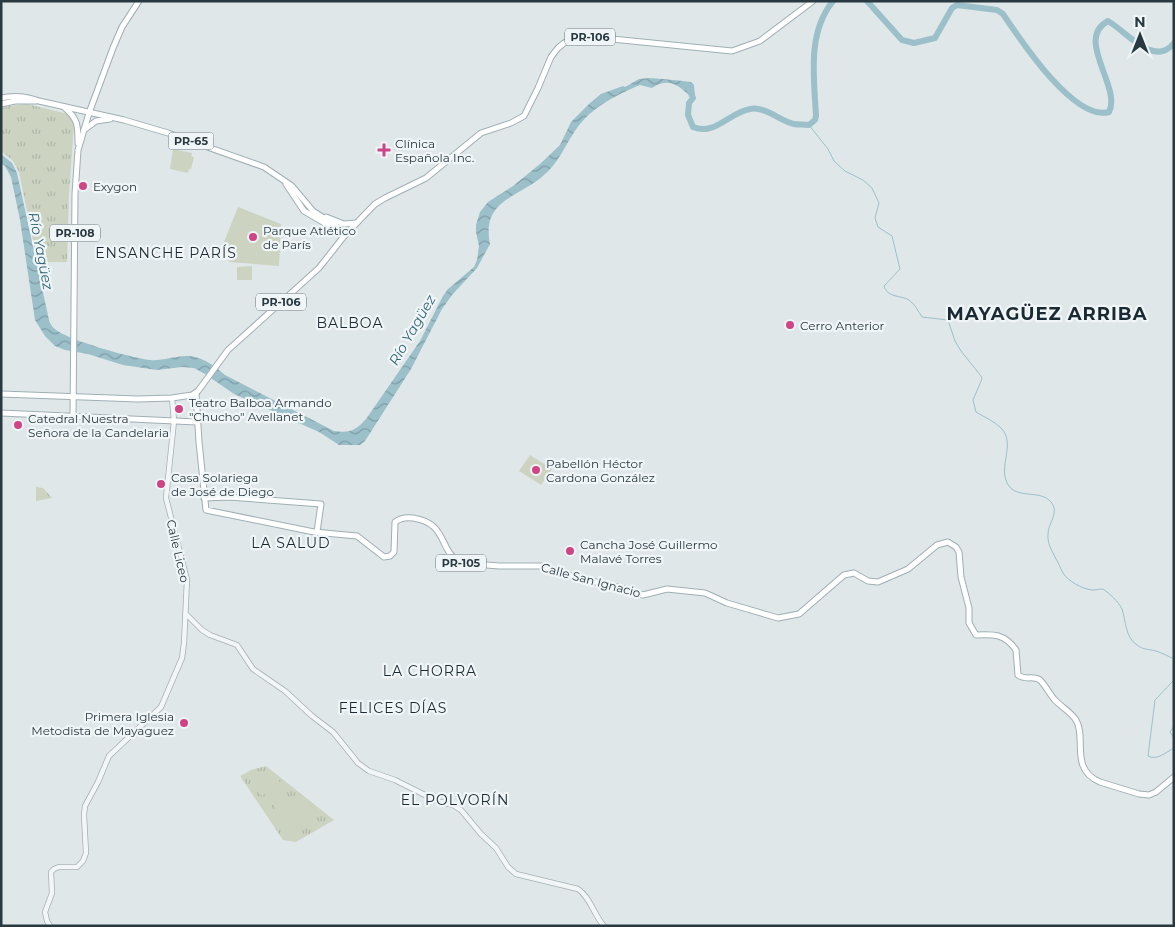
<svg xmlns="http://www.w3.org/2000/svg" width="1175" height="927" viewBox="0 0 1175 927" font-family="Montserrat,sans-serif">
  <style>
    .park { fill: url(#park-tufts) }
    .pitch { fill: #ccd3c1 }
    .water { fill: url(#water-waves) }
    .lines { fill: none; stroke-linecap: round; stroke-linejoin: round }
    .stream { stroke: #9bc0ca; stroke-width: 1 }
    .river { stroke: #9bc0ca; stroke-width: 6 }
    .minor-casing { stroke: #a5afb3; stroke-width: 6 }
    .major-casing { stroke: #9fafb5; stroke-width: 7 }
    .minor { stroke: #f3f6f7; stroke-width: 4.5 }
    .major { stroke: #fff; stroke-width: 5 }
    .poi-dot { fill: #cf4485; stroke: #f0f5f7; stroke-width: 2 }
    .labels { text-anchor: middle; dominant-baseline: central; stroke-width: 4.5; stroke-linejoin: round; paint-order: stroke }
    .shield { fill: #f0f5f7; stroke: #657178; stroke-width: 1 }
    .shield-label { font-size: 11px; font-weight: bold; fill: #293941 }
    .poi-label { font-size: 12px; fill: #293941; stroke: #f0f5f7; text-anchor: start }
    .street-label { font-size: 12px; fill: #293941; stroke: #f0f5f7 }
    .water-label { font-size: 14px; font-style: italic; fill: #326675; stroke: #f0f5f7 }
    .neighbourhood-label { font-size: 14px; letter-spacing: 1px; fill: #1b2a32; stroke: #f0f5f7 }
    .district-label { font-size: 18px; font-weight: bold; letter-spacing: 1px; fill: #1b2a32; stroke: #f0f5f7 }
  </style>
  <defs>
    <pattern id="park-tufts" width="24" height="20" patternUnits="userSpaceOnUse" patternTransform="scale(1.25)"><rect width="24" height="20" fill="#ccd3c1"/><path d="M3 7l-1-3M5 7V3M7 7l1-3M15 17l-1-3M17 17v-4M19 17l1-3" fill="none" stroke="#afb6a7"/></pattern>
    <pattern id="water-waves" width="16" height="10" patternUnits="userSpaceOnUse" patternTransform="scale(1.25)"><rect width="16" height="10" fill="#9bc0ca"/><path d="M0 5q4-4 8 0t8 0" fill="none" stroke="#7e9da6"/></pattern>
  </defs>
  <rect width="100%" height="100%" fill="#e0e7e9"/>
  <g class="park">
    <path d="M27,104L68,114L74,125L69,193L67,262H46L37,260L19,172L13,161L1,151V108L9,106Z"/>
    <path d="M36,487L43,488L52,498L36,501Z"/>
    <path d="M266,766L334,820L296,842L283,840L240,776L251,770Z"/>
  </g>
  <g class="pitch">
    <path d="M173,149L192,153L191,156L194,157L191,169H189L188,173L170,169Z"/>
    <path d="M238,207L281,224L279,266L230,262L227,257L228,248L222,247Z"/>
    <path d="M252,266V280H237V267Z"/>
    <path d="M530,455L552,469L541,485L519,471Z"/>
    <path d="M260,774L273,775L282,784L262,796L249,778Z"/>
    <path d="M296,800L305,802L322,814L291,831L273,805L282,801Z"/>
  </g>
  <path class="water" d="M649,78C664,79 677,80 691,82L694,85L695,96L691,97C678,85 669,77 652,88L640,85C614,96 588,109 573,134C564,148 557,164 544,175C519,198 481,199 490,244L477,268L452,295L442,309L411,369L365,441L360,445H339L319,432L234,394L205,374L194,368L182,367L157,370L123,365L88,354L65,350L55,346L45,336L35,320L20,220L11,177L5,166L1,164V154L12,163L17,173L49,320C50,323 52,327 55,329C67,340 132,358 150,360C159,361 168,358 177,357C197,353 210,362 225,375L334,431C350,433 355,431 366,419L420,341L443,296L448,289L474,267L477,260L479,246L476,232V225L480,212L488,202L513,186L540,164L560,145L571,122L590,103L601,94L623,86L625,87L639,79Z"/>
  <g class="lines">
    <g class="stream">
      <path d="M809,125L828,149L834,161L845,171L863,180L872,188L879,203L875,218L878,227L892,236L900,269L885,285L884,287C889,298 900,295 909,300C915,304 918,311 922,317L948,320L955,341L961,351L981,376L982,379L973,400L976,412C984,417 994,421 1001,428C1017,444 996,468 1009,486C1019,500 1044,488 1053,505C1058,514 1048,524 1048,534C1047,543 1052,551 1056,559C1059,563 1060,568 1063,573C1068,581 1082,589 1092,590C1095,590 1099,589 1103,589C1110,594 1118,601 1122,609C1126,621 1125,637 1137,645C1143,650 1149,649 1156,651C1162,653 1168,656 1174,659"/>
      <path d="M1174,680L1155,700L1148,756C1157,761 1166,752 1174,748"/>
      <path d="M1174,726L1170,732L1174,738"/>
    </g>
    <g class="river">
      <path d="M867,1L902,40L914,43L935,38L952,8L957,5L997,10L1003,14C1020,39 1074,122 1109,112C1122,87 1074,39 1108,21C1127,32 1154,68 1174,43"/>
      <path d="M690,91L693,98L689,103L688,115L693,127C715,136 730,112 750,109C765,106 780,121 794,124C799,125 804,124 809,125L815,120L816,116C814,77 807,33 833,1"/>
    </g>
    <g class="minor-casing">
      <g id="minor">
        <path d="M186,614L202,630L210,635L237,645L253,669L285,691L312,716L333,732L358,763L369,771L395,780L437,801L453,805L461,810L481,834L496,848L508,867L516,874L578,889C590,897 594,915 604,926"/>
        <path d="M50,926L47,921L45,912L52,893L51,872L54,869L59,867H77L83,861L86,853L84,815L85,806L98,782L109,756L161,707L182,658L184,643L187,580L166,498L174,421L172,398"/>
      </g>
    </g>
    <g class="major-casing">
      <g id="major">
        <path d="M1,98C15,95 26,96 39,101L124,120L168,133L264,167L292,186L313,211L342,230L345,235"/>
        <path d="M1,104L15,101H36"/>
        <path d="M64,107C78,119 78,125 78,143"/>
        <path d="M84,130L96,121L110,119"/>
        <path d="M286,184L304,211L345,235"/>
        <path d="M326,217L344,224L356,223"/>
        <path d="M196,393L199,442L206,510L314,532L357,536L384,557L390,556L394,552L395,522C400,518 406,517 413,518C449,523 438,553 462,563L499,566H542L578,578L618,587L643,595L667,589L705,593L727,603L778,618L799,614L844,575L854,573L868,581L878,582L908,569L937,545L948,542L956,547L959,552L961,577L969,608V623L976,635C994,634 1005,634 1016,650L1018,675C1026,681 1033,675 1040,680C1045,685 1049,693 1054,699C1061,707 1070,711 1076,720C1087,738 1069,769 1100,782L1139,794L1149,795L1156,792L1174,777"/>
        <path d="M1,394L138,399L172,398L192,395L198,391L228,350L319,268L345,235L375,204L385,198L426,178L481,133L511,123L524,116L538,88L551,57L558,48L564,43L575,38H602L732,51L760,41L813,1"/>
        <path d="M1,413L197,422"/>
        <path d="M73,417L75,194L78,150L89,113L113,48L122,27L139,1"/>
        <path d="M204,498L228,497L321,504L317,532"/>
      </g>
    </g>
    <use href="#minor" class="minor"/>
    <use href="#major" class="major"/>
  </g>
  <g class="poi-dot">
    <path d="M381.5 142.5h5v5h5v5h-5v5h-5v-5h-5v-5h5z"/>
    <circle cx="83" cy="186" r="5"/>
    <circle cx="253" cy="237" r="5"/>
    <circle cx="790" cy="325" r="5"/>
    <circle cx="179" cy="409" r="5"/>
    <circle cx="18" cy="425" r="5"/>
    <circle cx="536" cy="470" r="5"/>
    <circle cx="161" cy="484" r="5"/>
    <circle cx="570" cy="551" r="5"/>
    <circle cx="184" cy="723" r="5"/>
  </g>
  <g class="labels">
    <g class="shield">
      <rect x="565" y="28.5" width="50" height="17" rx="4"/>
      <rect x="168.5" y="132.5" width="45" height="17" rx="4"/>
      <rect x="50" y="224.5" width="50" height="17" rx="4"/>
      <rect x="256" y="293.5" width="50" height="17" rx="4"/>
      <rect x="436" y="554.5" width="50" height="17" rx="4"/>
    </g>
    <g class="shield-label">
      <text x="590" y="37">PR-106</text>
      <text x="191" y="141">PR-65</text>
      <text x="75" y="233">PR-108</text>
      <text x="281" y="302">PR-106</text>
      <text x="461" y="563">PR-105</text>
    </g>
    <g class="poi-label">
      <text x="395" y="143">Clínica<tspan x="395" dy="14">Española Inc.</tspan></text>
      <text x="93" y="186">Exygon</text>
      <text x="263" y="230">Parque Atlético<tspan x="263" dy="14">de París</tspan></text>
      <text x="800" y="325">Cerro Anterior</text>
      <text x="189" y="402">Teatro Balboa Armando<tspan x="189" dy="14">"Chucho" Avellanet</tspan></text>
      <text x="28" y="418">Catedral Nuestra<tspan x="28" dy="14">Señora de la Candelaria</tspan></text>
      <text x="546" y="463">Pabellón Héctor<tspan x="546" dy="14">Cardona González</tspan></text>
      <text x="171" y="477">Casa Solariega<tspan x="171" dy="14">de José de Diego</tspan></text>
      <text x="580" y="544">Cancha José Guillermo<tspan x="580" dy="14">Malavé Torres</tspan></text>
      <text x="174" y="716" text-anchor="end">Primera Iglesia<tspan x="174" dy="14">Metodista de Mayaguez</tspan></text>
    </g>
    <g class="street-label">
      <text transform="translate(178 551) rotate(77)">Calle Liceo</text>
      <text transform="translate(591 580) rotate(15)">Calle San Ignacio</text>
    </g>
    <g class="water-label">
      <text transform="translate(41 251) rotate(79)">Río Yagüez</text>
      <text transform="translate(412 330) rotate(-60)">Río Yagüez</text>
    </g>
    <g class="neighbourhood-label">
      <text x="166" y="253">ENSANCHE PARÍS</text>
      <text x="350" y="323">BALBOA</text>
      <text x="291" y="543">LA SALUD</text>
      <text x="430" y="671">LA CHORRA</text>
      <text x="393" y="708">FELICES DÍAS</text>
      <text x="455" y="800">EL POLVORÍN</text>
    </g>
    <g class="district-label">
      <text x="1047" y="314">MAYAGÜEZ ARRIBA</text>
    </g>
  </g>
  <rect width="1175" height="927" fill="none" stroke="#293941" stroke-width="5"/>
  <g transform="translate(1140 35)" stroke="#f0f5f7" stroke-width="4" paint-order="stroke">
  <path d="M0-4L9 19L0 12L-9 19Z" fill="#293941"/>
  <text y="-8" font-size="14" font-weight="bold" text-anchor="middle" fill="#293941">N</text>
  </g>
</svg>
